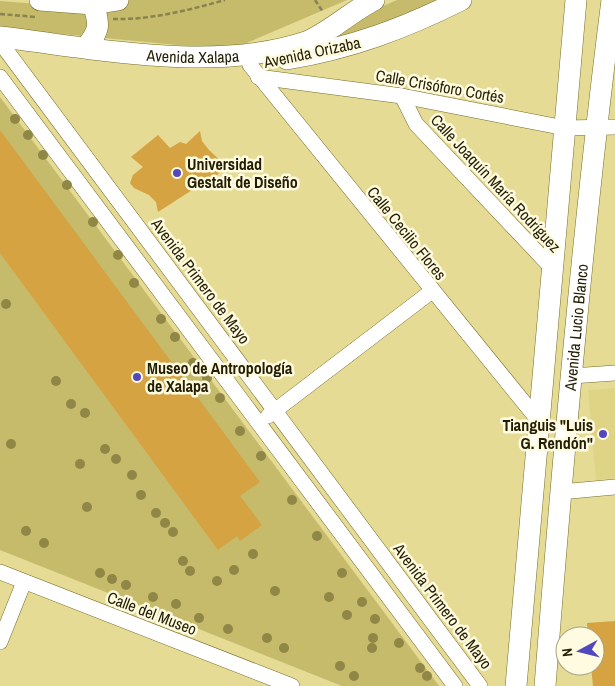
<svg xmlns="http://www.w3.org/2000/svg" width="615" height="686" viewBox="0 0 615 686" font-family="'Archivo Narrow',sans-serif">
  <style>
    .built { fill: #dfd485 }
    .green { fill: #c6ba6b }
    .building { fill: #d5a342 }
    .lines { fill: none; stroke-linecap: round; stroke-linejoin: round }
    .street-casing { stroke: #776d28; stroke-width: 16 }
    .secondary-casing { stroke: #776d28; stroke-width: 22 }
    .path { stroke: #8a8250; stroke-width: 2.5; stroke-dasharray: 5 2.5; stroke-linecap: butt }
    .street { stroke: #fff; stroke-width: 15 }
    .secondary { stroke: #fff; stroke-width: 21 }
    .tree { fill: #908746 }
    .poi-dot { fill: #5247bf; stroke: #fffbe0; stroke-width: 2 }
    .labels { text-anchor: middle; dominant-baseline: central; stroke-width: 5; stroke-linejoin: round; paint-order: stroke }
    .street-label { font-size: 16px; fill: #231e03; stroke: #fffbe0 }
    .poi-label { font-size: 16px; font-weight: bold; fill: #231e03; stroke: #fffbe0; text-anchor: start }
  </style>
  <rect width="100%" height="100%" fill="#e5db95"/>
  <path class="built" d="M615,388V478L596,480L588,390Z"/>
  <g class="green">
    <path d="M128,0H347L230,50L0,28V1C43,4 86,10 128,0Z"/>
    <path d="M397,0H447L344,42L282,50Z"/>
    <path d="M0,97L439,686H342L0,550Z"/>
  </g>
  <g class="building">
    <path d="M0,130L260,482L240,496L262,525L240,541L237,536L218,550L0,253Z"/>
    <path d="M200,131L202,141L209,150L226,166L214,178L203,183L158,212L156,202L149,195L134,188L130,183L133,175L143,167L131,157L158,135L170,148L180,142L186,144Z"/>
    <path d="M615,621V686H593L591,666H595V636H588L587,623Z"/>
  </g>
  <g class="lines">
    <g class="street-casing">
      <g id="street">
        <path d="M0,42L480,686"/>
        <path d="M250,65L539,421"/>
        <path d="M0,77L455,686"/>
        <path d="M258,77L402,96L565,128L615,127"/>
        <path d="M402,96L416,124L552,268"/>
        <path d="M572,376L615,373"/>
        <path d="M268,416L432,291"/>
        <path d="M560,492L615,487"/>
        <path d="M0,572L292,686"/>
        <path d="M0,642L24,582"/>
      </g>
    </g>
    <g class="secondary-casing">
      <g id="secondary">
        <path d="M40,0L93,4L118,0"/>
        <path id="s1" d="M0,37C95,48 213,73 306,42C327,34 352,11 374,0"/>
        <path d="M86,47C100,31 100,24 93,4"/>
        <path d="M287,59C351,48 403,29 461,0"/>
        <path d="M516,686L576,0"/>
        <path id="s2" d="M545,686C563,457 583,228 612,0"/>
      </g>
    </g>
    <g class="path">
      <path d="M315,0L323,12"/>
      <path d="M0,14L36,17"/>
      <path d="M113,19C151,20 189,10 225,0"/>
    </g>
    <use href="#street" class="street"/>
    <use href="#secondary" class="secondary"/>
  </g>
  <g class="tree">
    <circle cx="15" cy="119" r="5"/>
    <circle cx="28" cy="135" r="5"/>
    <circle cx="43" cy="155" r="5"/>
    <circle cx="67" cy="185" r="5"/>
    <circle cx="93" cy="222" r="5"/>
    <circle cx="118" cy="255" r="5"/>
    <circle cx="134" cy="283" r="5"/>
    <circle cx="6" cy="304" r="5"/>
    <circle cx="161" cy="319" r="5"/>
    <circle cx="175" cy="337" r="5"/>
    <circle cx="193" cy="363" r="5"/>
    <circle cx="207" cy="378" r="5"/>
    <circle cx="56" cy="381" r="5"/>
    <circle cx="220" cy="398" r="5"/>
    <circle cx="71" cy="404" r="5"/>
    <circle cx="85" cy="413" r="5"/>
    <circle cx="240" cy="431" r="5"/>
    <circle cx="11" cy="444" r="5"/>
    <circle cx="105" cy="449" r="5"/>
    <circle cx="261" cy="456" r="5"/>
    <circle cx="116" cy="459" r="5"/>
    <circle cx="80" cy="464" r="5"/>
    <circle cx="132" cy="475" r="5"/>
    <circle cx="141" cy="495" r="5"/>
    <circle cx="292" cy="500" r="5"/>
    <circle cx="87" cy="507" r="5"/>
    <circle cx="156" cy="513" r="5"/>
    <circle cx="165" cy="523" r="5"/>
    <circle cx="26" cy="531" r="5"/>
    <circle cx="173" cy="532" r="5"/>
    <circle cx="317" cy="536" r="5"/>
    <circle cx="44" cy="543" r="5"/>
    <circle cx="253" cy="554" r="5"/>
    <circle cx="183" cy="561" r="5"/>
    <circle cx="234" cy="570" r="5"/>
    <circle cx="190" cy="571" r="5"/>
    <circle cx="100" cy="573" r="5"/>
    <circle cx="342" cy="573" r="5"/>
    <circle cx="112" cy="579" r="5"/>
    <circle cx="217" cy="581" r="5"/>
    <circle cx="126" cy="585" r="5"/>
    <circle cx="275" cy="591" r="5"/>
    <circle cx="153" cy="597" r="5"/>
    <circle cx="329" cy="597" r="5"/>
    <circle cx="362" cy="602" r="5"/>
    <circle cx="176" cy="604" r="5"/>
    <circle cx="347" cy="615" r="5"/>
    <circle cx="199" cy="618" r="5"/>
    <circle cx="375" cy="619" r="5"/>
    <circle cx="228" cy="629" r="5"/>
    <circle cx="267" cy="638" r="5"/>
    <circle cx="373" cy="638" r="5"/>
    <circle cx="399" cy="643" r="5"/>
    <circle cx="284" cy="648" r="5"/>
    <circle cx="372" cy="648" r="5"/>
    <circle cx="340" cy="666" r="5"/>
    <circle cx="420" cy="668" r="5"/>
    <circle cx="354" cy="676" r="5"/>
    <circle cx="427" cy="676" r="5"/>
  </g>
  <g class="poi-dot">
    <circle cx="177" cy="173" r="5"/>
    <circle cx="137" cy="377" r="5"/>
    <circle cx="603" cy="434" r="5"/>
  </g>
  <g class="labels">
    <g class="street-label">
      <text transform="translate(312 52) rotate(-12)">Avenida Orizaba</text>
      <text stroke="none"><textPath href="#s1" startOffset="194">Avenida Xalapa</textPath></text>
      <text transform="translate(440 86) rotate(10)">Calle Crisóforo Cortés</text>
      <text transform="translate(496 183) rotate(47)">Calle Joaquín María Rodríguez</text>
      <text transform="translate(407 233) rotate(51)">Calle Cecilio Flores</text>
      <text transform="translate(201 281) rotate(53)">Avenida Primero de Mayo</text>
      <text stroke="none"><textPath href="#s2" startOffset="360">Avenida Lucio Blanco</textPath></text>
      <text transform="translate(443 606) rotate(53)">Avenida Primero de Mayo</text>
      <text transform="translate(152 613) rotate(21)">Calle del Museo</text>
    </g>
    <g class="poi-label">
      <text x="187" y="164">Universidad<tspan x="187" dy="18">Gestalt de Diseño</tspan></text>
      <text x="147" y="368">Museo de Antropología<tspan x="147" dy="18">de Xalapa</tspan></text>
      <text x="593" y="425" text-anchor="end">Tianguis "Luis<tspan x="593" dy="18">G. Rendón"</tspan></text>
    </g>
  </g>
  <g transform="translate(580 651) rotate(263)"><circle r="24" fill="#fffbe0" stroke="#a7a388"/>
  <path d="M0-4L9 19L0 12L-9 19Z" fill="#5247bf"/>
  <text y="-8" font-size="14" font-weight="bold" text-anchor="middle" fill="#231e03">N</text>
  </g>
</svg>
